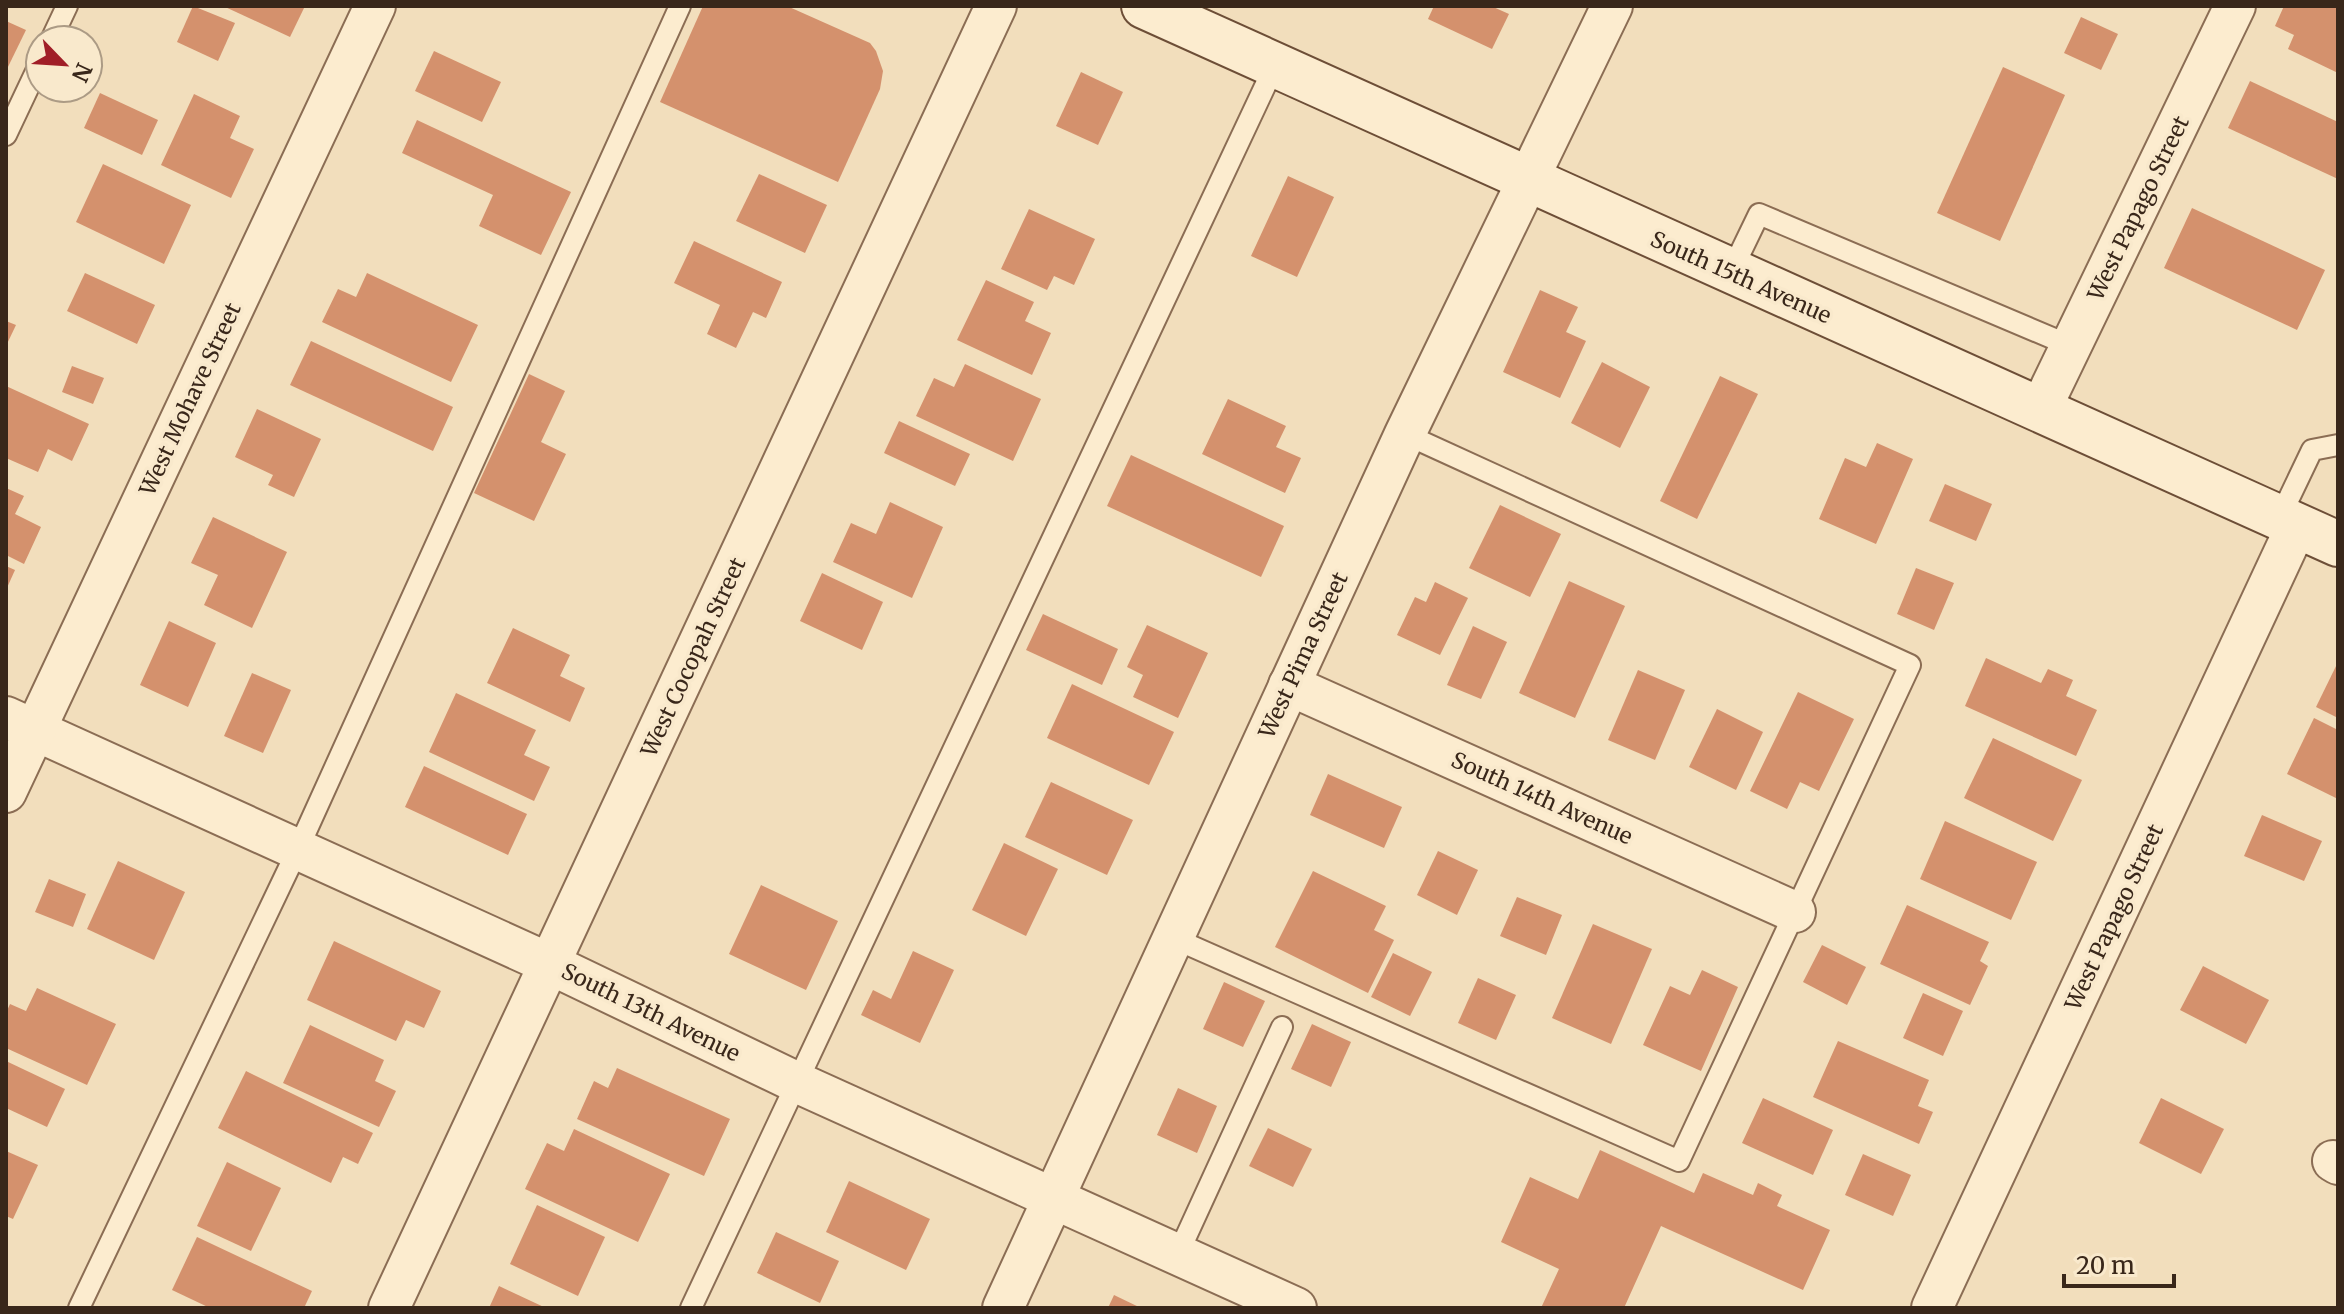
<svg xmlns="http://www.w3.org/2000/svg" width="2344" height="1314" viewBox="0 0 2344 1314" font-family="Merriweather,serif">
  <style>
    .building { fill: #d4916d }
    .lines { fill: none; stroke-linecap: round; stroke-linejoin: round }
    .service-casing { stroke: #8b6d54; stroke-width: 24 }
    .minor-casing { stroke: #8b6d54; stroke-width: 44 }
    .secondary-casing { stroke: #6d4e37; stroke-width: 48 }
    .service { stroke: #fceccf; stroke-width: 20 }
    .minor { stroke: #fceccf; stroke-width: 40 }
    .secondary { stroke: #fceccf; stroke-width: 44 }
    .labels { text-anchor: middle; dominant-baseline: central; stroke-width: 7; stroke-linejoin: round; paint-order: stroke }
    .street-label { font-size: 22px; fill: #39271a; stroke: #f9e9cc }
  </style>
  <rect width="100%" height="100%" fill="#f2debc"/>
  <g class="building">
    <path d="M193,6L235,23L218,61L177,42Z"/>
    <path d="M223,6H305L290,37Z"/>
    <path d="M703,6H787L870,43L876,51L883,71L880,89L838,182L660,102Z"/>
    <path d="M1434,6H1491L1509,14L1492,49L1428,19Z"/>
    <path d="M2284,6H2338V73L2288,49L2294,35L2275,26Z"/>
    <path d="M2081,17L2118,34L2101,70L2064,53Z"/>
    <path d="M6,21L26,30L6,71Z"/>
    <path d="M434,51L501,82L482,122L415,91Z"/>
    <path d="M2003,67L2065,95L2000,241L1937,213Z"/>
    <path d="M1081,72L1123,92L1098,145L1056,126Z"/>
    <path d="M2250,81L2338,122V179L2228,128Z"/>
    <path d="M100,93L158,120L142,155L84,128Z"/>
    <path d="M194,94L240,116L230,138L254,149L231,198L161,165Z"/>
    <path d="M417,120L571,192L541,255L479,226L493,195L402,153Z"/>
    <path d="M103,164L191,205L164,264L76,222Z"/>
    <path d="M759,174L827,205L805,253L736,221Z"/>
    <path d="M1288,176L1334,197L1297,277L1251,256Z"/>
    <path d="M2192,208L2325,270L2297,330L2164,268Z"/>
    <path d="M1029,209L1095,239L1074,285L1054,276L1047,290L1001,269Z"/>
    <path d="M694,241L782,282L766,318L753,312L736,348L707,334L720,305L674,283Z"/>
    <path d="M85,273L155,305L137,344L67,311Z"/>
    <path d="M367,273L478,325L451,382L322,322L338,289L356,297Z"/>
    <path d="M986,280L1034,302L1025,321L1051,333L1032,375L957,340Z"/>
    <path d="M1540,290L1578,307L1566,332L1586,341L1560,398L1503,372Z"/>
    <path d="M6,321L16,325L6,346Z"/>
    <path d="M311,341L453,407L433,451L290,385Z"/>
    <path d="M1602,362L1650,387L1620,448L1571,423Z"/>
    <path d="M965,364L1041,399L1013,461L916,416L934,378L954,387Z"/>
    <path d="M72,366L104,378L93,404L62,392Z"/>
    <path d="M529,374L565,391L541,442L566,454L534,521L474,493Z"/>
    <path d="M1720,376L1758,394L1697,519L1660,501Z"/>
    <path d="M6,386L89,424L72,461L48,449L38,472L6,458Z"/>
    <path d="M1228,399L1286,426L1276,447L1301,458L1285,493L1202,454Z"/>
    <path d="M257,409L321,439L294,497L268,485L273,475L235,457Z"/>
    <path d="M899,421L970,454L955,486L884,453Z"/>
    <path d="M1877,443L1913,459L1876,544L1819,519L1845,458L1866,467Z"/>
    <path d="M1131,455L1284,526L1261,577L1107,506Z"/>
    <path d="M1945,484L1992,504L1976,541L1929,521Z"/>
    <path d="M6,488L24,496L15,514L41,527L24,564L6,555Z"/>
    <path d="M890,502L943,527L912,598L833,562L851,523L876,534Z"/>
    <path d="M1500,505L1561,534L1530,597L1469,568Z"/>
    <path d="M213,517L287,552L252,628L204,605L218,575L191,563Z"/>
    <path d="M6,566L15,570L6,590Z"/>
    <path d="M1916,568L1954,583L1934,630L1897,614Z"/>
    <path d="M822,573L883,602L862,650L800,621Z"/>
    <path d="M1569,581L1625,606L1575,718L1519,693Z"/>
    <path d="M1435,582L1468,598L1440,655L1397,635L1415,597L1426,602Z"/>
    <path d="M1043,614L1118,649L1102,685L1026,650Z"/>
    <path d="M169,621L216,643L188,707L140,685Z"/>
    <path d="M1147,625L1208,653L1178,718L1133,697L1143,675L1127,667Z"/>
    <path d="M1473,626L1507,642L1481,699L1447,685Z"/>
    <path d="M513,628L570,655L560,676L585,688L570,722L487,683Z"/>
    <path d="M1986,658L2041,683L2048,669L2073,680L2066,696L2097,710L2076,756L1965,706Z"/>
    <path d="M2338,662V718L2316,707Z"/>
    <path d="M1638,670L1685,690L1655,760L1608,740Z"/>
    <path d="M252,673L291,690L263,753L224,736Z"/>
    <path d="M1072,684L1174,732L1149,785L1047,738Z"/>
    <path d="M1798,692L1854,719L1819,791L1800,782L1787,809L1750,791Z"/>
    <path d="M456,693L536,730L524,755L550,767L534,801L429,752Z"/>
    <path d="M1717,709L1763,732L1736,790L1689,767Z"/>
    <path d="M2314,718L2338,730V799L2287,774Z"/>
    <path d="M1993,738L2082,780L2053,841L1964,798Z"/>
    <path d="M424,766L527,814L508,855L405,807Z"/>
    <path d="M1328,774L1402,807L1384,848L1310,815Z"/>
    <path d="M1051,782L1133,820L1107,875L1025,837Z"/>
    <path d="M2262,815L2322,841L2304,881L2244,856Z"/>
    <path d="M1945,821L2037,862L2011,920L1920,879Z"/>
    <path d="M1004,843L1058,869L1026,936L972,910Z"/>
    <path d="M1438,851L1478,870L1457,915L1417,895Z"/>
    <path d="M118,861L185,892L154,960L87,929Z"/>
    <path d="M1313,871L1386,906L1374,930L1394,940L1368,993L1275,947Z"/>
    <path d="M49,879L86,894L73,927L35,912Z"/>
    <path d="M761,885L838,921L806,990L729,954Z"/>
    <path d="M1517,897L1562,915L1546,955L1500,936Z"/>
    <path d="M1907,905L1989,942L1980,961L1988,966L1970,1005L1880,964Z"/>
    <path d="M1593,924L1652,949L1611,1044L1552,1018Z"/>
    <path d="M334,941L441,991L424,1028L406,1020L396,1041L307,1000Z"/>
    <path d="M1822,945L1866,967L1847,1005L1803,982Z"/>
    <path d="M913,951L954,970L920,1043L861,1015L873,990L891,999Z"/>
    <path d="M1393,953L1432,972L1410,1016L1371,997Z"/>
    <path d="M2203,966L2269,1000L2246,1044L2180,1010Z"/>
    <path d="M1702,970L1738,987L1701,1071L1643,1045L1670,986L1690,995Z"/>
    <path d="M1478,978L1516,995L1496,1040L1458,1023Z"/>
    <path d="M1224,982L1265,1001L1243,1047L1203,1029Z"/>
    <path d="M37,988L116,1024L87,1085L6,1048V1013L10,1004L26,1011Z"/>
    <path d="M1923,993L1963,1011L1943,1056L1903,1038Z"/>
    <path d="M1312,1024L1351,1042L1331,1087L1291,1069Z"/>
    <path d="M310,1025L384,1060L375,1081L396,1091L379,1127L283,1083Z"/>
    <path d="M1838,1041L1929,1080L1918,1106L1933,1112L1919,1144L1813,1097Z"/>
    <path d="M6,1061L65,1089L47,1127L6,1108Z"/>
    <path d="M617,1068L730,1119L704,1176L577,1119L594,1081L608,1088Z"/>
    <path d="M246,1071L373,1133L358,1164L343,1157L331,1183L218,1128Z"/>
    <path d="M1178,1088L1217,1106L1197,1153L1157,1135Z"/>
    <path d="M1763,1098L1833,1130L1813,1175L1742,1143Z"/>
    <path d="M2161,1098L2224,1129L2201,1174L2139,1143Z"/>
    <path d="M1268,1128L1312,1149L1293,1187L1249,1166Z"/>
    <path d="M574,1129L670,1174L638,1242L525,1189L547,1143L564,1151Z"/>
    <path d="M1600,1150L1694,1193L1703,1173L1753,1195L1758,1183L1782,1195L1777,1206L1830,1230L1803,1290L1661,1226L1624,1308H1541L1559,1269L1501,1242L1530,1177L1578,1199Z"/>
    <path d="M6,1151L38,1165L13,1219L6,1216Z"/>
    <path d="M1863,1154L1911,1175L1893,1216L1845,1195Z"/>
    <path d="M227,1162L281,1188L251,1251L197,1226Z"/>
    <path d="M849,1181L930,1219L906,1270L826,1232Z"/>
    <path d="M537,1205L605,1237L578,1296L510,1264Z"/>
    <path d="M776,1232L839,1261L820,1303L757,1273Z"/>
    <path d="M197,1237L312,1291L304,1308H210L172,1290Z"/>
    <path d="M499,1286L546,1308H489Z"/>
    <path d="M1114,1295L1141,1308H1108Z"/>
  </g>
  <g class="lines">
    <g class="service-casing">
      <g id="service">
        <path d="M51,40L67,6"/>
        <path d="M6,135L40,63"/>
        <path d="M1731,272L1759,214L2071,346"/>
        <path d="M2280,517L2312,450L2338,445"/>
        <path d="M1173,938L1679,1161L1910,665L1405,434"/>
        <path d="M1178,1254L1282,1027"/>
        <path d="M79,1308L298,849L680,6"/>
        <path d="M691,1308L1275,65"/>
      </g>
    </g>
    <g class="minor-casing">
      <g id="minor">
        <path d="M2040,410L2235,6"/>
        <path d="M1289,685L1795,912"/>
        <path d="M6,717L550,964L796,1082L1296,1308"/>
        <path d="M6,792L375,6"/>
        <path d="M2333,1161L2338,1164"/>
        <path d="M389,1308L996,6"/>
        <path d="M1003,1308L1405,434L1612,6"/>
        <path d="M1932,1308L2297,525"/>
      </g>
    </g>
    <g class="secondary-casing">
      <path id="secondary" d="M1144,6L2338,544"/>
    </g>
    <use href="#service" class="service"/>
    <use href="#minor" class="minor"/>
    <use href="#secondary" class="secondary"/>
  </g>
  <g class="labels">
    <g class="street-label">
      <text transform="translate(2138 208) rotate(-64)">West Papago Street</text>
      <text transform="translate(1741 277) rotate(24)">South 15th Avenue</text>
      <text transform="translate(190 399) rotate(-65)">West Mohave Street</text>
      <text transform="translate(1303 655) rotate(-65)">West Pima Street</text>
      <text transform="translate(693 657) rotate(-65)">West Cocopah Street</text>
      <text transform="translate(1542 798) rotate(24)">South 14th Avenue</text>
      <text transform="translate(2114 917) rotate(-65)">West Papago Street</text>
      <text transform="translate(651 1012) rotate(26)">South 13th Avenue</text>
    </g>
  </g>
  <rect width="2344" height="1314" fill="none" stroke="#39271a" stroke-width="16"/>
  <g transform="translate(64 64) rotate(115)"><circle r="38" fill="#f9e9cc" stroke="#ac9b85" stroke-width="2"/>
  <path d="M0-6L14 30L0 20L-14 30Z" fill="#a01e27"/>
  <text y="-12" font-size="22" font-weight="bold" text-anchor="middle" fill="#39271a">N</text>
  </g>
  <path d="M2064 1274v12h110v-12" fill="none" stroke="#39271a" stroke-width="4"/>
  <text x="2076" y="1274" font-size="24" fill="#39271a" stroke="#f9e9cc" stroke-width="6" paint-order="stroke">20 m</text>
</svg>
